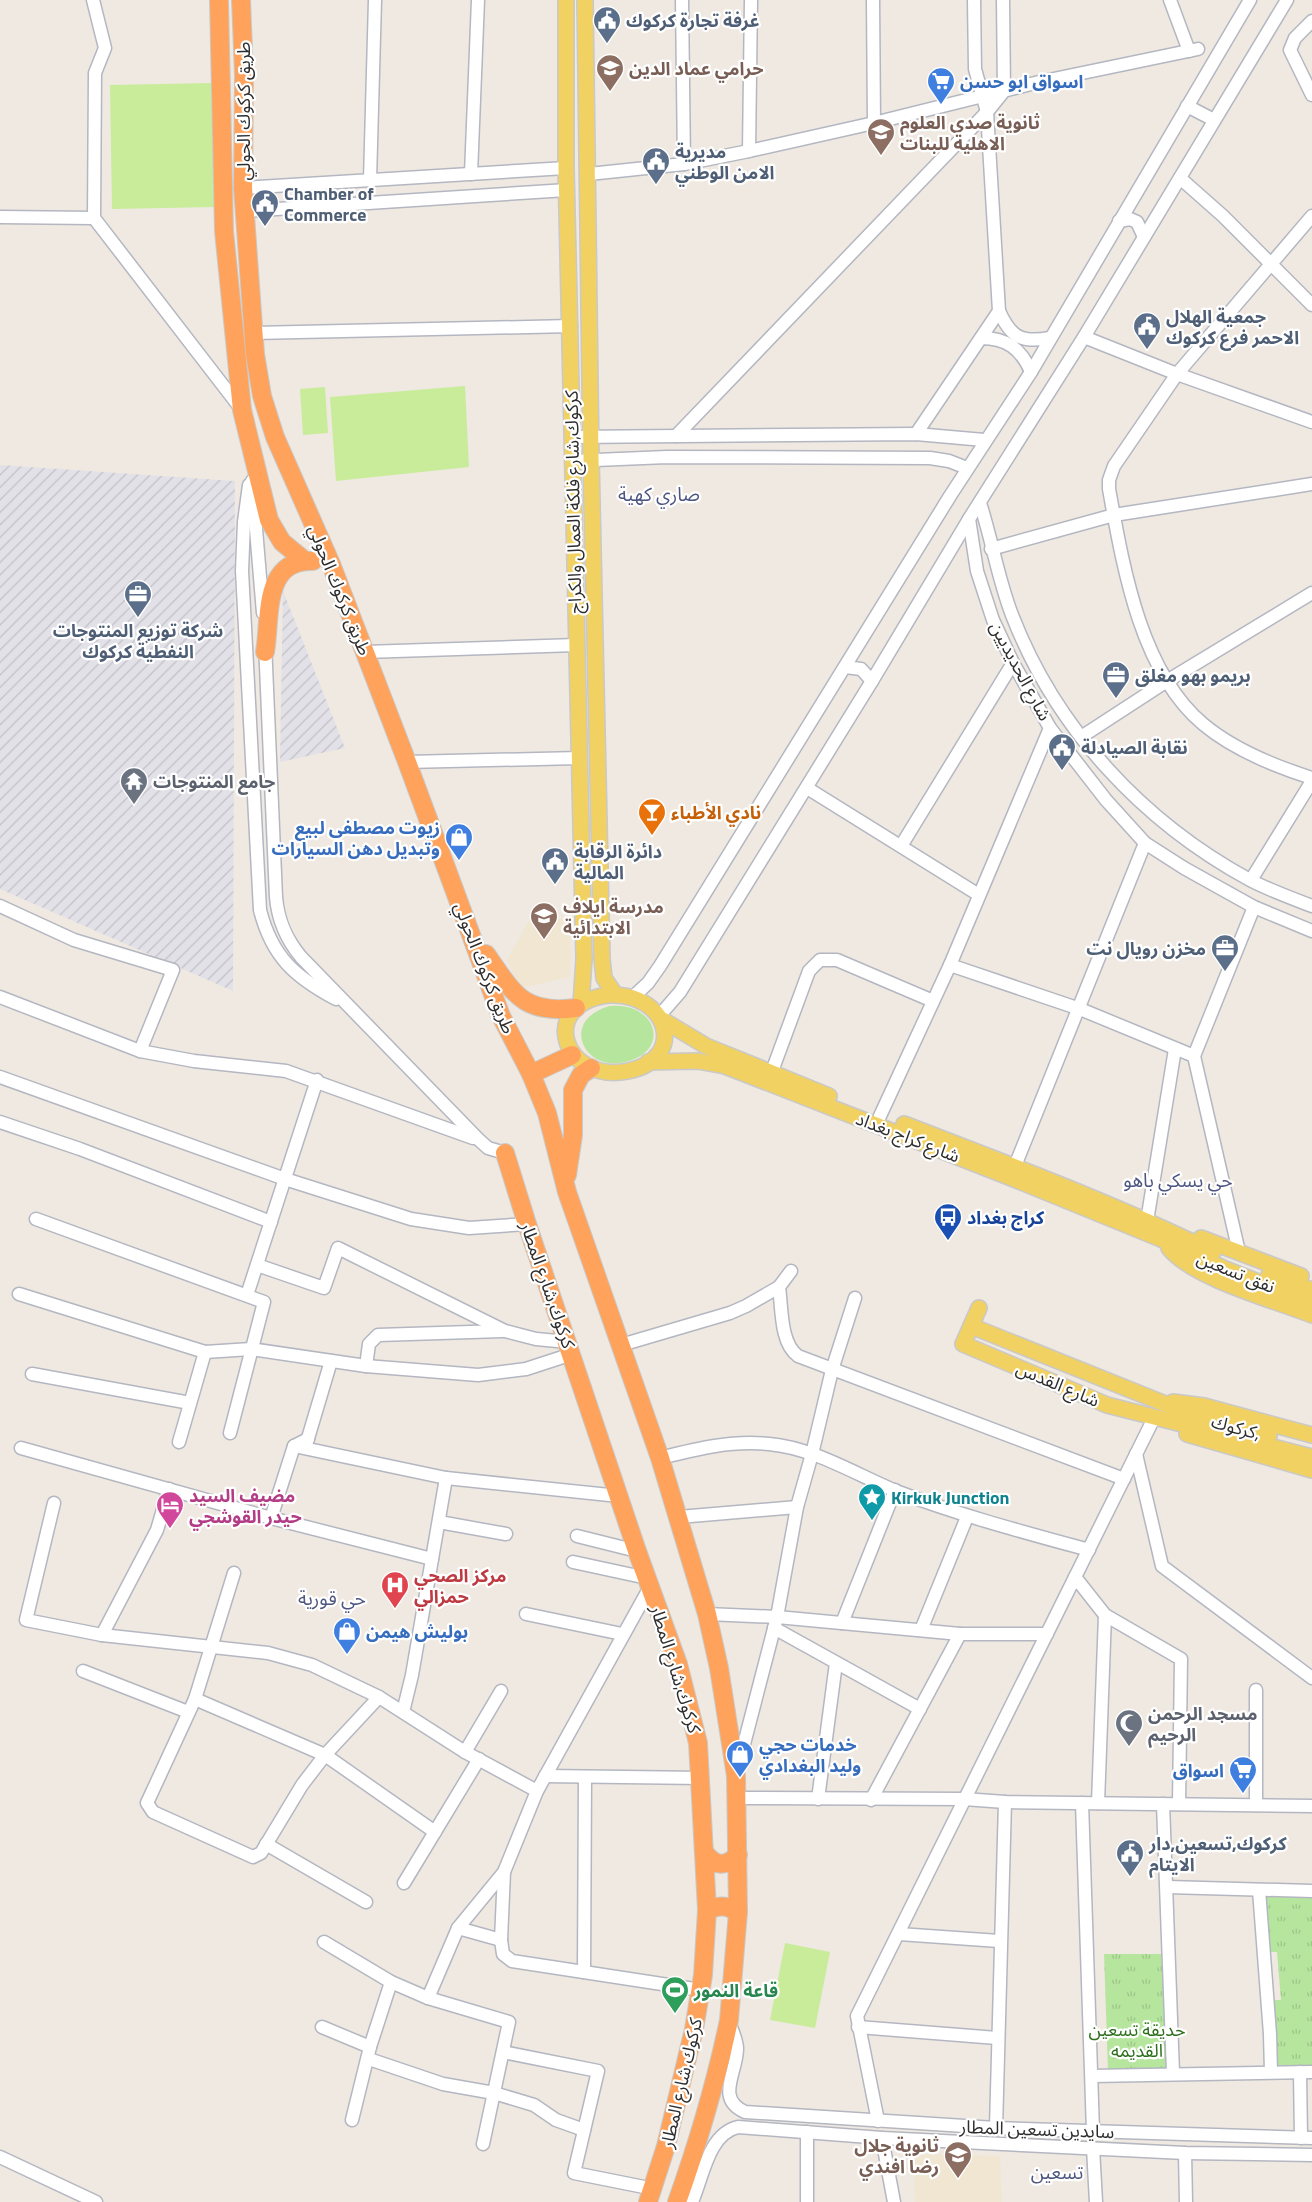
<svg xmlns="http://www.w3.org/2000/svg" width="1312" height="2202" viewBox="0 0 1312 2202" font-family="'Titillium Web','Noto Sans Arabic',sans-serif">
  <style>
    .industrial { fill: url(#industrial-furrows) }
    .education { fill: #f0e6d1 }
    .grass { fill: #b6e59e }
    .park { fill: url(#park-tufts) }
    .pitch { fill: #c9ec9a }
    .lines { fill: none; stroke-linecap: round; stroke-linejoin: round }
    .minor-casing { stroke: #b4b7c1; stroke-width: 15 }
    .major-casing { stroke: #c9c9c9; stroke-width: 18 }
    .highway-casing { stroke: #c9c9c9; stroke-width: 20 }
    .minor { stroke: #fff; stroke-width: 12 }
    .major { stroke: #f2d163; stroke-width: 15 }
    .highway { stroke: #ffa35c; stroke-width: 18 }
    .labels { text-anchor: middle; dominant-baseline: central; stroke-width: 4.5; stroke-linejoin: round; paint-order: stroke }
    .service-label { font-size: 18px; font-weight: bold; fill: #4e5e75; stroke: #fff; text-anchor: start }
    .education-label { font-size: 18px; font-weight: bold; fill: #785e54; stroke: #fff; text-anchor: start }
    .shop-label { font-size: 18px; font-weight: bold; fill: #366cbe; stroke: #fff; text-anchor: start }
    .street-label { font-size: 18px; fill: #2e2e2e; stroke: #fff }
    .worship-label { font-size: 18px; font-weight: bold; fill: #5b616d; stroke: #fff; text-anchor: start }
    .food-label { font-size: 18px; font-weight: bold; fill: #c56008; stroke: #fff; text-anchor: start }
    .transit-label { font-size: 18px; font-weight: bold; fill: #164399; stroke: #fff; text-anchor: start }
    .hotel-label { font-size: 18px; font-weight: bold; fill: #b23c85; stroke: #fff; text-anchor: start }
    .culture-label { font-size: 18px; font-weight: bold; fill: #0d838f; stroke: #fff; text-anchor: start }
    .health-label { font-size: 18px; font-weight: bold; fill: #be3a42; stroke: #fff; text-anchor: start }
    .leisure-label { font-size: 18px; font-weight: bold; fill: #27864d; stroke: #fff; text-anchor: start }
    .park-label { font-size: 18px; fill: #2c6e1b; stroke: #fff }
    .neighbourhood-label { font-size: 19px; fill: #4d5680; stroke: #fff }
  </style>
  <defs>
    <pattern id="industrial-furrows" width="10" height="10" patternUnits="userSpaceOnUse" patternTransform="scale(1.25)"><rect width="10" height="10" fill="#e3e1e8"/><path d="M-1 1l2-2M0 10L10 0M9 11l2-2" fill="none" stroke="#c3c1c7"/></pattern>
    <pattern id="park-tufts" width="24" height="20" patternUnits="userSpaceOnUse" patternTransform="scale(1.25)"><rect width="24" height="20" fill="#b6e59e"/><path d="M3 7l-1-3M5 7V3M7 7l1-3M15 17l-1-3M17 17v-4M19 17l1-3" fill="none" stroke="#9dc588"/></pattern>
  </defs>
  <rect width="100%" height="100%" fill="#efe9e1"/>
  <g class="industrial">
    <path d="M0,465L235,481L233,991L0,889Z"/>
    <path d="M283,591L345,748L280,762Z"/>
  </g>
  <g class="education">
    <path d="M533,914L571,921L570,977L520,988L507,960Z"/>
    <path d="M914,2154L1000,2156L1002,2202H915Z"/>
  </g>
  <path class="grass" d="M610,1006C654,1001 672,1048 629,1061C584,1075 558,1020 610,1006Z"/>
  <g class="park">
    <path d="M1264,1892L1312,1893V2065L1277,2066L1272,2000H1281L1277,1952H1266Z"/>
    <path d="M1104,1954H1162L1167,2069L1108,2070Z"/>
  </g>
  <g class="pitch">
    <path d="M212,83L215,207L112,209L110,85Z"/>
    <path d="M465,386L469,467L336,481L330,397Z"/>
    <path d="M325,387L328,433L303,435L300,389Z"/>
    <path d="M785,1943L830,1952L815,2028L770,2020Z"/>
  </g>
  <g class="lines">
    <g class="minor-casing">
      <g id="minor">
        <path d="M93,0L105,48L95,73L94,218L242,410"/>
        <path d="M682,0L684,164"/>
        <path d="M873,0L874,123"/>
        <path d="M1170,0L1189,51"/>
        <path d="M1312,21L1295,38L1290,50L1312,95"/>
        <path d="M1187,106L1214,120"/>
        <path d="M749,151L751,0"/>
        <path d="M471,174L478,0"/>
        <path d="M589,174L684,164L749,151L874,123L1039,82L1198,49"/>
        <path d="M1180,178L1223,216L1312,305"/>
        <path d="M370,180L375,0"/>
        <path d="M243,188L566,168"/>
        <path d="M245,211L567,190"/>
        <path d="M1312,216L1177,374L1114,466L1109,480V489C1123,566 1140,671 1203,724C1234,750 1274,766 1312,778"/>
        <path d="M0,217L94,218"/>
        <path d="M1119,221L1130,219L1137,222L1144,237"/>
        <path d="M999,311C1011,338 1022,343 1050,338"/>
        <path d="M254,333L571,326"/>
        <path d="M1084,337L1177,374L1312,422"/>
        <path d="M981,338C1006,338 1021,348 1031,372"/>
        <path d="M916,434L999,311L987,112L975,69L974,0"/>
        <path d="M676,436L987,112L1004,91L1003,0"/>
        <path d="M572,437L916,434L984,440"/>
        <path d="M572,461L667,457L930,458L949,461L967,468"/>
        <path d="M252,481L263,613"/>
        <path d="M249,485L244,522L242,571L260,910C272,957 295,977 336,999"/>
        <path d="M980,503C992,540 998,579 1012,615C1056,729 1143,822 1250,880C1269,890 1291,898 1312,906"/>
        <path d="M969,519L977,571L993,620L1013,663L1050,728L1106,800L1145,843L1184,868L1254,907L1312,931"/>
        <path d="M991,549L1114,515L1312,484"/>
        <path d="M265,643L276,897C278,921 286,939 301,957L478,1139L488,1148L505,1153"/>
        <path d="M365,652L576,645"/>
        <path d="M845,667L861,669L872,681"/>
        <path d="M1081,737L1167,681L1312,593"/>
        <path d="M407,762L579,758"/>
        <path d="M807,788L979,895"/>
        <path d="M901,846L1013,663"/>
        <path d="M1251,880L1312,781"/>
        <path d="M0,906L74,940L173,970L140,1051"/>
        <path d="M950,965L1080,1009L1194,1056L1239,1252"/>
        <path d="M0,997L140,1051L194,1061L286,1071L473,1138"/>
        <path d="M633,997L648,983L660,966L950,496L1031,372L1250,0"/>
        <path d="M660,1015L680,992L872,681L969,519L1084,337L1287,0"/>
        <path d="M1194,1056L1254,907"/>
        <path d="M771,1074L809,971L820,960H837L933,1001"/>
        <path d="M0,1077L285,1179L411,1219L469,1228L527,1224"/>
        <path d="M880,1116L950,965L1050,728"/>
        <path d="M0,1122L80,1149L271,1222"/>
        <path d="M1015,1166L1145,843"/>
        <path d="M36,1219L264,1302L230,1433"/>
        <path d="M1147,1221L1175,1049"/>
        <path d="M257,1265L324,1288L338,1248L505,1331L536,1339L568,1342"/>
        <path d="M791,1271L779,1287C782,1308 780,1343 798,1356L1124,1479"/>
        <path d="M19,1294L205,1352L251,1349L366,1366L478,1375L526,1369L572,1354"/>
        <path d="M247,1295L317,1080"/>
        <path d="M621,1345L730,1313L746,1306L779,1287"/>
        <path d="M366,1366L369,1344L378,1335L502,1331"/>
        <path d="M32,1374L190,1403"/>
        <path d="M179,1442L205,1352"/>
        <path d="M306,1445L331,1361"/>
        <path d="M294,1446L446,1478L619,1496"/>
        <path d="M21,1448L271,1518L432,1559"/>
        <path d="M1136,1454L1162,1566L1312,1678"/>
        <path d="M660,1458C696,1449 731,1440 769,1444C814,1448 855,1474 896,1491C959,1515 1023,1532 1089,1550"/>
        <path d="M54,1503L26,1620L102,1635L268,1653L312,1665L379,1697L465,1752L537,1791"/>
        <path d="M679,1517L797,1507"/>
        <path d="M271,1518L294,1446L308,1439"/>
        <path d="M439,1522L506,1534"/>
        <path d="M577,1536L637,1551"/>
        <path d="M573,1562L647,1578"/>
        <path d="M234,1573L195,1699L147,1803L153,1812L253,1857L261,1853L302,1785L325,1755L379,1697"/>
        <path d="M1075,1577L1105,1615L1181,1659L1179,1804"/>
        <path d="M526,1614L622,1634"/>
        <path d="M707,1614L777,1617L960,1634H1047"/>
        <path d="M842,1623L895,1490"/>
        <path d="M774,1628L920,1709"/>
        <path d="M921,1630L967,1517"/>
        <path d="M102,1635L157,1530L169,1489"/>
        <path d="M83,1671L188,1712"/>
        <path d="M1256,1690V1805"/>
        <path d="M195,1699L325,1755L435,1832"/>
        <path d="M403,1712L412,1675L446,1478"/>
        <path d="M465,1752L501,1691"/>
        <path d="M737,1771L777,1617L797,1507L812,1454L832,1370L855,1298"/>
        <path d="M545,1776L702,1778"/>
        <path d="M737,1798L964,1799L1005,1802L1312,1806"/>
        <path d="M818,1799L836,1663"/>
        <path d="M871,1800L960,1634"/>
        <path d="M1082,1803L1093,2131"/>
        <path d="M1098,1803L1105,1615"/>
        <path d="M1163,1804L1173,2073"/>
        <path d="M266,1844L366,1902"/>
        <path d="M504,1872L501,1940L503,1954L512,1961L701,1990"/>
        <path d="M404,1883L479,1759"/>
        <path d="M1168,1887L1312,1891"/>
        <path d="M1259,1890L1270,2034L1271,2072"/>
        <path d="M458,1928L501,1940"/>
        <path d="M899,1934L999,1941"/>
        <path d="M324,1942L391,1982L428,1998L509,2022L483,2144"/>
        <path d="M584,1972L585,1777"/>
        <path d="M428,1998L458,1928L504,1872L537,1791L650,1587"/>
        <path d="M729,2022C732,2030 737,2040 737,2049C737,2072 715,2099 745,2112L996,2128L1312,2138"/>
        <path d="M322,2027L370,2047"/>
        <path d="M858,2027L997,2038"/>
        <path d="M503,2052L598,2071L574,2173L654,2189"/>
        <path d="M369,2059L443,2084L494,2093L534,2105L556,2120L584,2130"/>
        <path d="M1300,2072L1301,2138"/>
        <path d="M1092,2076L1312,2072"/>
        <path d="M352,2120L370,2047L391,1982"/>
        <path d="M878,2121L857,2016L1155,1416"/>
        <path d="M996,2128L1005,1802"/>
        <path d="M807,2132V2202"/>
        <path d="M882,2138L894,2202"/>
        <path d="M1093,2148L1096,2202"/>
        <path d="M1185,2153L1186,2202"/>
        <path d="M0,2157L96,2202"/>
        <path d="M692,2202C703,2177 708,2134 738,2127L882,2138L1185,2153L1312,2155"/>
      </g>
    </g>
    <g class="major-casing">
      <g id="major">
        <path d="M566,0V168L584,959L581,1004"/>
        <path d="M585,0L591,458L602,959L604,978L615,994"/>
        <path d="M609,995C669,992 688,1059 628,1071C562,1084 537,1003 609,995Z"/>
        <path d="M661,1019L706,1046L829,1096"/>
        <path d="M648,1062L698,1061L725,1066L1009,1177L1161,1239L1225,1269L1312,1303"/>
        <path d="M904,1124C1008,1164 1113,1203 1213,1252"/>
        <path d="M1201,1238L1301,1276"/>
        <path d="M1169,1248C1194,1279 1274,1300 1312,1315"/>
        <path d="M1269,1275L1312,1290"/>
        <path d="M979,1308L963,1344L1107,1405L1312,1457"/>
        <path d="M971,1326L1193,1415L1269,1436"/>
        <path d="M1173,1402L1204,1406L1312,1435"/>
        <path d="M1187,1434L1312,1470"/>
      </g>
    </g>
    <g class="highway-casing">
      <g id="highway">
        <path d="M219,0L224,231L242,410L269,520L282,542L305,561"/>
        <path d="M241,0L244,75L243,188L255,354L262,396L275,437L331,564L407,762L501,1016L531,1074L547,1113L567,1192L660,1458L707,1614L719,1668L736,1776L738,1912L729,2020C716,2082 698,2143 677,2202"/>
        <path d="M265,652C271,618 262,559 313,561"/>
        <path d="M486,954C513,992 522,1015 576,1008"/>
        <path d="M531,1074L572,1055"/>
        <path d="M505,1153L527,1224L637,1551L678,1664L698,1743L707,1910L703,1975L694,2029L666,2146L648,2202"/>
        <path d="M567,1175L573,1135V1090L581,1075L591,1068"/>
        <path d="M705,1853C716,1867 725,1867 738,1855"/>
        <path d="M707,1910C720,1905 726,1905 738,1912"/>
      </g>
    </g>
    <use href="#minor" class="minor"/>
    <use href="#major" class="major"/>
    <use href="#highway" class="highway"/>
  </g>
  <defs>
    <g id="civic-pin" transform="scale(1.4375)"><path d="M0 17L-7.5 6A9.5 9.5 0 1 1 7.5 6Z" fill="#5c6f8a" stroke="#fff"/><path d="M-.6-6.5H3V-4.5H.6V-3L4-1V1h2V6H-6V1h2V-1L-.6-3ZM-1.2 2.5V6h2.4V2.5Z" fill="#fff"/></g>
    <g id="school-pin" transform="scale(1.4375)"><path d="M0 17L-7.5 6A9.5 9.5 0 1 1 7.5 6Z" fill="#8d6e63" stroke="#fff"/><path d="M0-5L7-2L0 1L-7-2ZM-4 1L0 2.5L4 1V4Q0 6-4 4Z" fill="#fff"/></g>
    <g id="supermarket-pin" transform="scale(1.4375)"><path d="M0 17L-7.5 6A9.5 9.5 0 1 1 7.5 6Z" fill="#3f7fe0" stroke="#fff"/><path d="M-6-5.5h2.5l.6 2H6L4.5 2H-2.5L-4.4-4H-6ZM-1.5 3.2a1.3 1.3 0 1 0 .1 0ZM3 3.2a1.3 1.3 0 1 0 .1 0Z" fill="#fff"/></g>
    <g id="office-pin" transform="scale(1.4375)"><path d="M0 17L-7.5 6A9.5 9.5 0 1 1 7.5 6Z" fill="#5c6f8a" stroke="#fff"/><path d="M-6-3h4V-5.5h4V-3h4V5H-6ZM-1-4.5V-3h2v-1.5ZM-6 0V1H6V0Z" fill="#fff"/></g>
    <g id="temple-pin" transform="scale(1.4375)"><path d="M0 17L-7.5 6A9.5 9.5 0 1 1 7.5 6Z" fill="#6b7280" stroke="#fff"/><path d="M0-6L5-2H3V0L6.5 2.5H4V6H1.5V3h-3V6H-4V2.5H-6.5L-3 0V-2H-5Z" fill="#fff"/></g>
    <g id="bar-pin" transform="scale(1.4375)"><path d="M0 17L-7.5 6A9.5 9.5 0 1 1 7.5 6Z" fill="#e8710a" stroke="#fff"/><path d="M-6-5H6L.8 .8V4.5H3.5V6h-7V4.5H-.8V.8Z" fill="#fff"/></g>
    <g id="shop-pin" transform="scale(1.4375)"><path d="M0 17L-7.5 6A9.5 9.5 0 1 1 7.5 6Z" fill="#3f7fe0" stroke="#fff"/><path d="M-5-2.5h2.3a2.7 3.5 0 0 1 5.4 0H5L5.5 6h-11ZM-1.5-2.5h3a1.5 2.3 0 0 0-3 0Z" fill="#fff"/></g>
    <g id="bus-pin" transform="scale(1.4375)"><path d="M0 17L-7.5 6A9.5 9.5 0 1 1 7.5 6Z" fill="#1a4fb4" stroke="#fff"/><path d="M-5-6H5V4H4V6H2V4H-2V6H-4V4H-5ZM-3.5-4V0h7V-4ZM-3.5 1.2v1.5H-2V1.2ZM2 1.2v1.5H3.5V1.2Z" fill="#fff"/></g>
    <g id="sight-pin" transform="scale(1.4375)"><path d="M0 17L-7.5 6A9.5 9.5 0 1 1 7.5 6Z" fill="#0f9aa8" stroke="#fff"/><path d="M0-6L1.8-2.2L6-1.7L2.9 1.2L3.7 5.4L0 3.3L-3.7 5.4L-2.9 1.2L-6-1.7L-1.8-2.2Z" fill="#fff"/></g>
    <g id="hotel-pin" transform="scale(1.4375)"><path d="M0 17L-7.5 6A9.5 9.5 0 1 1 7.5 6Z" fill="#d1479c" stroke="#fff"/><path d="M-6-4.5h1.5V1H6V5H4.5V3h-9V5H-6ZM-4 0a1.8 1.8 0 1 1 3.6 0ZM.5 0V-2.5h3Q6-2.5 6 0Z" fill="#fff"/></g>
    <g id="hospital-pin" transform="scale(1.4375)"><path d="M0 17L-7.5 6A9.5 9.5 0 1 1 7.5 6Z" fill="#e0444e" stroke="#fff"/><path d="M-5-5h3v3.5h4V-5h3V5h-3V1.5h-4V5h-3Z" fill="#fff"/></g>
    <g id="mosque-pin" transform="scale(1.4375)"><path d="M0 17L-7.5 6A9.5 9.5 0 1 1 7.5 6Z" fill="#6b7280" stroke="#fff"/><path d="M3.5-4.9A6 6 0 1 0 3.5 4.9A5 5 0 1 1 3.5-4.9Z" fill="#fff"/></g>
    <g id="stadium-pin" transform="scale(1.4375)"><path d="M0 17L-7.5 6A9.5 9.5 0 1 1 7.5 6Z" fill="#2e9e5b" stroke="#fff"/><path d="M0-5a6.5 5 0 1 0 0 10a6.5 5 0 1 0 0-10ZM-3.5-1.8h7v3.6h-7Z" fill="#fff"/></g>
  </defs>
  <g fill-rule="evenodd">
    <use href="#civic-pin" x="607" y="20"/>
    <use href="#school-pin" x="610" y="68"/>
    <use href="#supermarket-pin" x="941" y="81"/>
    <use href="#school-pin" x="881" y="132"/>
    <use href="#civic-pin" x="656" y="161"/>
    <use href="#civic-pin" x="265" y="203"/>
    <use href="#civic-pin" x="1147" y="326"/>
    <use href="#office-pin" x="138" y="594"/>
    <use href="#office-pin" x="1116" y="675"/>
    <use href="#civic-pin" x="1062" y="747"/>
    <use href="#temple-pin" x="134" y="781"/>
    <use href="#bar-pin" x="652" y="812"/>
    <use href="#shop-pin" x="459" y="837"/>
    <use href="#civic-pin" x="555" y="861"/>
    <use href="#school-pin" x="544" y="916"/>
    <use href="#office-pin" x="1225" y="948"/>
    <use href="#bus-pin" x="948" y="1217"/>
    <use href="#sight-pin" x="872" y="1497"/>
    <use href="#hotel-pin" x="170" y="1505"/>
    <use href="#hospital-pin" x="395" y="1585"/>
    <use href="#shop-pin" x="347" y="1631"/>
    <use href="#mosque-pin" x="1129" y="1723"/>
    <use href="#shop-pin" x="740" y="1754"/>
    <use href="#supermarket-pin" x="1243" y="1770"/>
    <use href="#civic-pin" x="1130" y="1853"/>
    <use href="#stadium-pin" x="675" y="1990"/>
    <use href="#school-pin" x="958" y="2155"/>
  </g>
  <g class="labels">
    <g class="service-label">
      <text x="626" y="20">غرفة تجارة كركوك</text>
      <text x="675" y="151">مديرية<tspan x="675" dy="21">الامن الوطني</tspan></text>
      <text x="284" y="193">Chamber of<tspan x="284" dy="21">Commerce</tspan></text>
      <text x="1166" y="316">جمعية الهلال<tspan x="1166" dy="21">الاحمر فرع كركوك</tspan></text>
      <text x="138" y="630" text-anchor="middle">شركة توزيع المنتوجات<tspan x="138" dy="21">النفطية كركوك</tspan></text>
      <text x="1135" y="675">بريمو بهو مغلق</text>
      <text x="1081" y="747">نقابة الصيادلة</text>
      <text x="574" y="851">دائرة الرقابة<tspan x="574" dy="21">المالية</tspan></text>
      <text x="1206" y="948" text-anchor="end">مخزن رويال نت</text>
      <text x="1149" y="1843">كركوك,تسعين,دار<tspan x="1149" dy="21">الايتام</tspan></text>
    </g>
    <g class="education-label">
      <text x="629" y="68">حرامي عماد الدين</text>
      <text x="900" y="122">ثانوية صدى العلوم<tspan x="900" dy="21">الاهلية للبنات</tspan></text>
      <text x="563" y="906">مدرسة ايلاف<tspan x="563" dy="21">الابتدائية</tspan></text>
      <text x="939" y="2145" text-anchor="end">ثانوية جلال<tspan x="939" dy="21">رضا افندي</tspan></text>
    </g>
    <g class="shop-label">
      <text x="960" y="81">اسواق ابو حسن</text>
      <text x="440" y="827" text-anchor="end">زيوت مصطفى لبيع<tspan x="440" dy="21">وتبديل دهن السيارات</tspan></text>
      <text x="366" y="1631">بوليش هيمن</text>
      <text x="759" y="1744">خدمات حجي<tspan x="759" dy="21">وليد البغدادي</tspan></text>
      <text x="1224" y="1770" text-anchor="end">اسواق</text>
    </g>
    <g class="street-label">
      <text transform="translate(243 111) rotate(-90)">طريق كركوك الحولي</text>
      <text transform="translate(573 502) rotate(-91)">كركوك,شارع فلكة العمال والكراج</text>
      <text transform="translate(340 590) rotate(68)">طريق كركوك الحولي</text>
      <text transform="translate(1021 671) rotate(62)">شارع الحديديين</text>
      <text transform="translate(485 968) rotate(69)">طريق كركوك الحولي</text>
      <text transform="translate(908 1137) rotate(21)">شارع كراج بغداد</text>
      <text transform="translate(1236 1272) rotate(22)">نفق تسعين</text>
      <text transform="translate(548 1285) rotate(71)">كركوك,شارع المطار</text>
      <text transform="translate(1058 1384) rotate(23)">شارع القدس</text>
      <text transform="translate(1236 1427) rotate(15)">كركوك,</text>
      <text transform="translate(676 1669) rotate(73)">كركوك,شارع المطار</text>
      <text transform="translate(681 2083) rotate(-77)">كركوك,شارع المطار</text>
      <text transform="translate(1037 2129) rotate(2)">سايدين تسعين المطار</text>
    </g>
    <g class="worship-label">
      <text x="153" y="781">جامع المنتوجات</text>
      <text x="1148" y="1713">مسجد الرحمن<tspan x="1148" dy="21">الرحيم</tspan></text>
    </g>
    <g class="food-label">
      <text x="671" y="812">نادي الأطباء</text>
    </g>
    <g class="transit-label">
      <text x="967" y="1217">كراج بغداد</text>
    </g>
    <g class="hotel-label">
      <text x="189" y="1495">مضيف السيد<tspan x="189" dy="21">حيدر القوشجي</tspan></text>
    </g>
    <g class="culture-label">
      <text x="891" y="1497">Kirkuk Junction</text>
    </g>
    <g class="health-label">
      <text x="414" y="1575">مركز الصحي<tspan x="414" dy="21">حمزالي</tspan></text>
    </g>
    <g class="leisure-label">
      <text x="694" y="1990">قاعة النمور</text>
    </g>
    <g class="park-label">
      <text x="1137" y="2029">حديقة تسعين<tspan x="1137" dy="21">القديمه</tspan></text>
    </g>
    <g class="neighbourhood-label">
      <text x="659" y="493">صاري كهية</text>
      <text x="1178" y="1179">حي يسكي باهو</text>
      <text x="332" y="1597">حي قورية</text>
      <text x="1057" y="2171">تسعین</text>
    </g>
  </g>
</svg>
